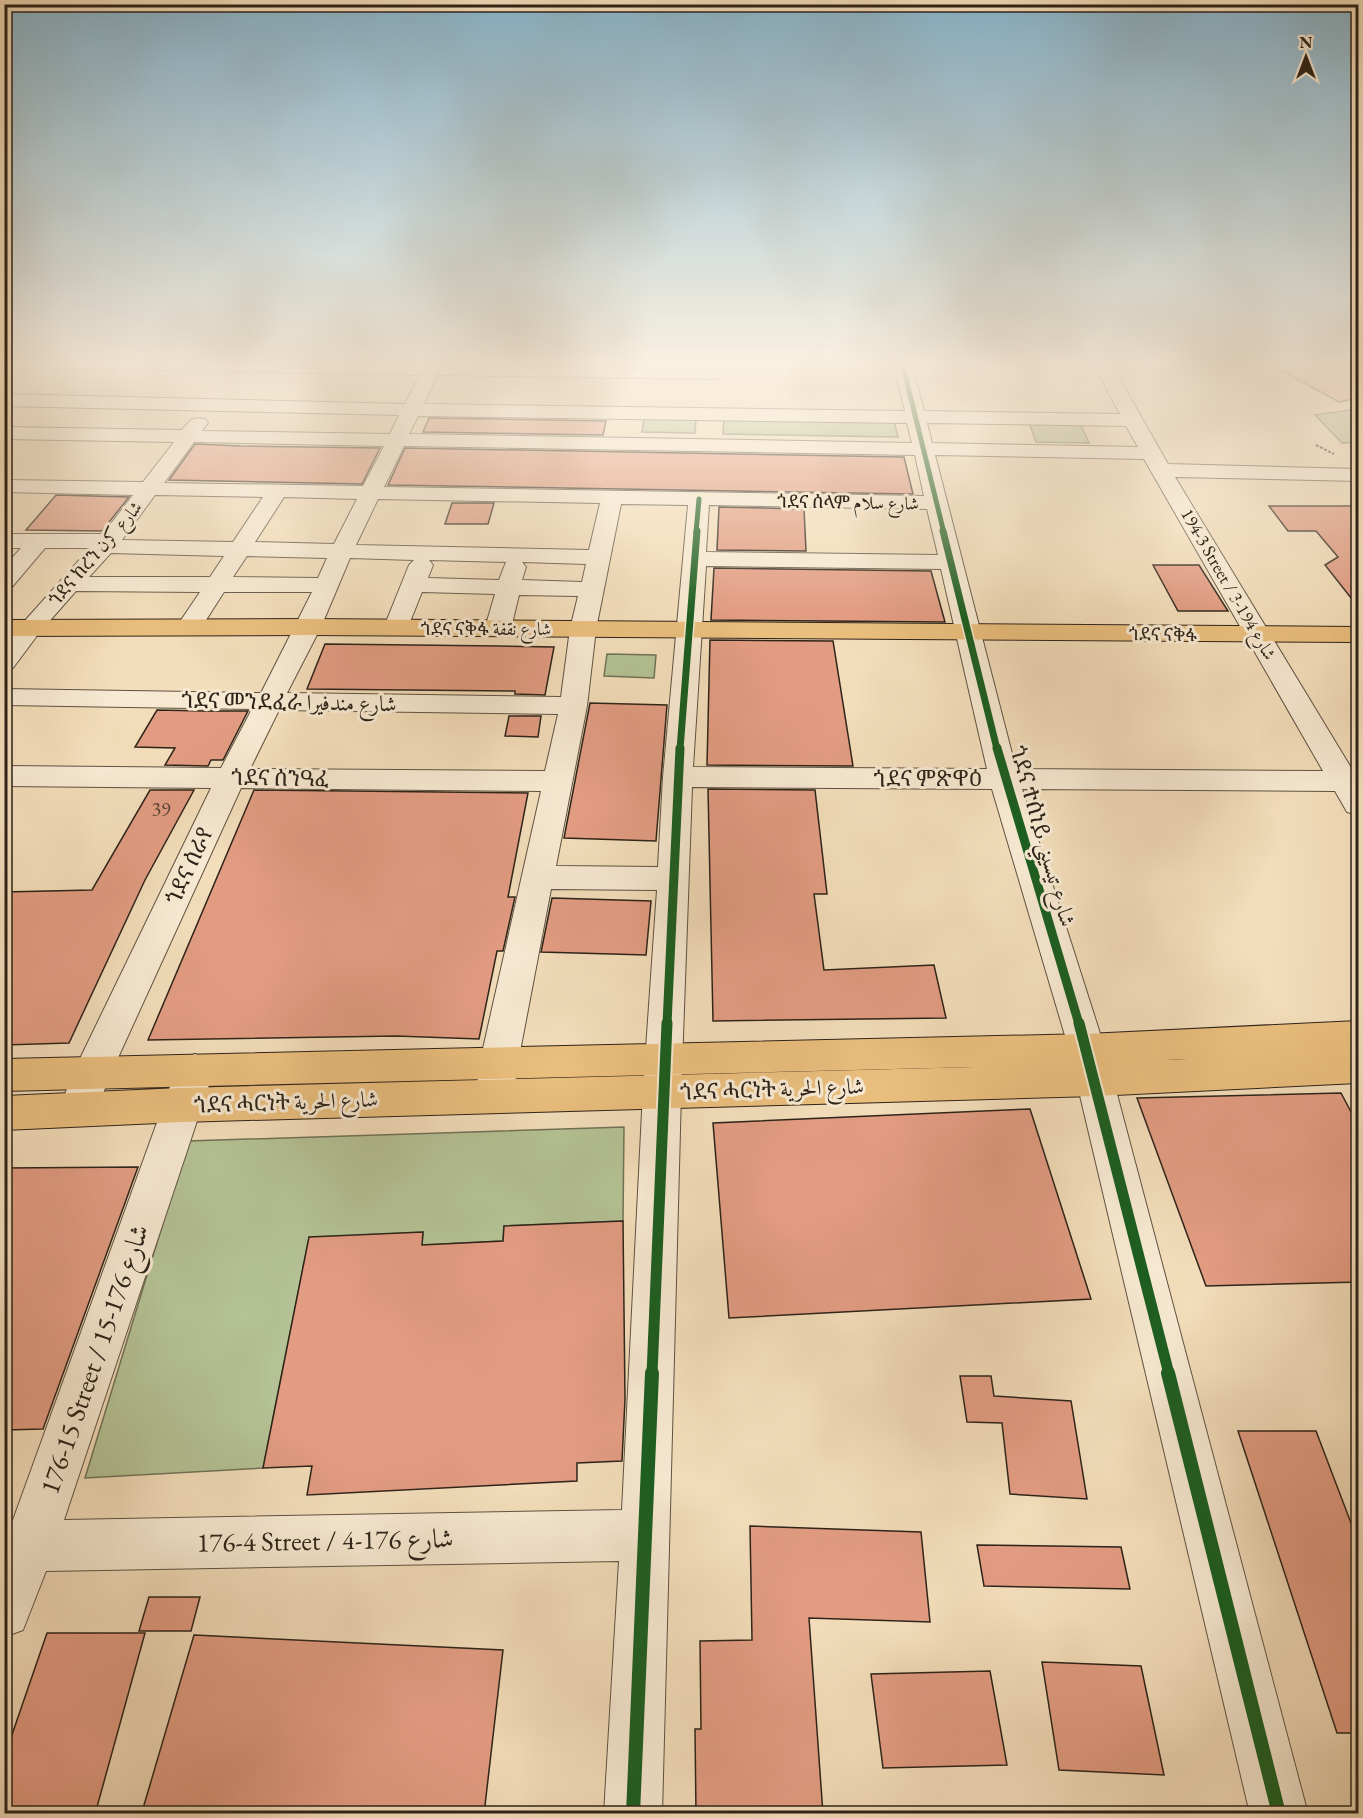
<svg xmlns="http://www.w3.org/2000/svg" width="1363" height="1818" viewBox="0 0 1363 1818" font-family="'EB Garamond',Amiri,'Noto Serif Ethiopic',serif">
  <style>
    .green { fill: #b4c295; stroke: #707257; stroke-width: 1.5 }
    .building { fill: #e29c82; stroke: #2d2319; stroke-width: 1.5 }
    .lines { fill: none; stroke-linecap: round; stroke-linejoin: round }
    .minor-casing { stroke: #5e5241; stroke-width: 2 }
    .major-casing { stroke: #2d2319; stroke-width: 2 }
    .path { stroke: #2d2319; stroke-width: 2; stroke-dasharray: 3 1.5; stroke-linecap: butt }
    .minor { fill: #f7e9d2; fill-rule: evenodd }
    .major { fill: #eabe7d; fill-rule: evenodd }
    .cycleway-far4-casing { stroke: #f7e9d2; stroke-width: 8 }
    .cycleway-far3-casing { stroke: #f7e9d2; stroke-width: 10 }
    .cycleway-far2-casing { stroke: #f7e9d2; stroke-width: 13 }
    .cycleway-far1-casing { stroke: #f7e9d2; stroke-width: 15 }
    .cycleway-casing { stroke: #f7e9d2; stroke-width: 18 }
    .cycleway-far4 { stroke: #1b5e20; stroke-width: 5 }
    .cycleway-far3 { stroke: #1b5e20; stroke-width: 7 }
    .cycleway-far2 { stroke: #1b5e20; stroke-width: 9 }
    .cycleway-far1 { stroke: #1b5e20; stroke-width: 11 }
    .cycleway { stroke: #1b5e20; stroke-width: 14 }
    .labels { text-anchor: middle; dominant-baseline: central; stroke-width: 6; stroke-linejoin: round; paint-order: stroke }
    .far-street-label { font-size: 18px; fill: #2d2319; stroke: #f7e9d2 }
    .number-label { font-size: 20px; fill: #5a4133 }
    .street-label { font-size: 22px; fill: #2d2319; stroke: #f7e9d2 }
    .near-street-label { font-size: 27px; fill: #2d2319; stroke: #f7e9d2 }
  </style>
  <rect width="100%" height="100%" fill="#f3ddba"/>
  <filter id="stains"><feTurbulence type="fractalNoise" baseFrequency=".00333" numOctaves="4"/><feColorMatrix values="0 0 0 0 .2 0 0 0 0 .09 0 0 0 0 .02 0 0 0 .5 -.17"/></filter>
  <radialGradient id="worn" r=".72"><stop offset=".6" stop-color="#630" stop-opacity="0"/><stop offset="1" stop-color="#630" stop-opacity=".3"/></radialGradient>
  <g class="green">
    <path d="M1358,409V442L1342,443L1315,415Z"/>
    <path d="M724,418L894,421L898,437L723,434Z"/>
    <path d="M644,419H696L695,433L642,432Z"/>
    <path d="M1029,422L1080,423L1089,443L1036,442Z"/>
    <path d="M607,654L656,655L654,678L604,676Z"/>
    <path d="M624,1127L623,1221L504,1226L503,1241L422,1245L423,1232L309,1238L263,1468L85,1478L188,1141Z"/>
  </g>
  <g class="building">
    <path d="M1265,362H1359V398L1339,402Z"/>
    <path d="M429,418L606,421L603,435L423,432Z"/>
    <path d="M195,444L241,446L380,448L362,484L169,480Z"/>
    <path d="M405,448L904,457L913,494L388,485Z"/>
    <path d="M56,495L129,497L102,531L26,530Z"/>
    <path d="M452,503H494L488,524H445Z"/>
    <path d="M1269,506H1352L1359,514V608L1325,565L1338,557L1316,531H1288Z"/>
    <path d="M719,507L804,509L806,551L717,550Z"/>
    <path d="M1153,565H1199L1228,611H1178Z"/>
    <path d="M714,568L931,571L945,622L711,620Z"/>
    <path d="M710,640L833,641L853,766L707,765Z"/>
    <path d="M325,644L499,646L554,647L545,695L515,694V691L307,689Z"/>
    <path d="M590,703L667,705L656,841L564,838Z"/>
    <path d="M157,710L205,711H248L223,760H211L208,766L165,765L175,748L135,747Z"/>
    <path d="M509,716H541L538,737L505,736Z"/>
    <path d="M708,789L815,790L827,894H814L824,970L934,965L946,1018L713,1021Z"/>
    <path d="M150,790H194L145,880L69,1043L4,1045V892L92,890Z"/>
    <path d="M254,790L528,793L508,897H515L503,951H497L479,1039L396,1036L148,1040Z"/>
    <path d="M552,898L651,901L646,955L541,952Z"/>
    <path d="M1341,1093L1359,1127V1282L1206,1286L1137,1098Z"/>
    <path d="M1030,1109L1091,1299L729,1318L713,1123Z"/>
    <path d="M138,1167L43,1429L4,1430V1168Z"/>
    <path d="M623,1221L625,1399L622,1461L577,1463V1481L307,1495L312,1466L263,1468L309,1237L423,1232L422,1245L503,1241L504,1226Z"/>
    <path d="M960,1376H991L994,1396L1071,1401L1087,1499L1010,1494L1002,1423L967,1422Z"/>
    <path d="M1238,1431H1316L1359,1544V1733H1337Z"/>
    <path d="M750,1526L921,1532L930,1622L809,1618L823,1814H696L695,1729H701L700,1641L752,1640Z"/>
    <path d="M977,1545L1121,1547L1130,1589L984,1586Z"/>
    <path d="M149,1597H200L191,1631H139Z"/>
    <path d="M47,1633H145L97,1807H4V1758Z"/>
    <path d="M194,1635L503,1650L484,1814H319L295,1808L294,1814H177L178,1808L142,1812Z"/>
    <path d="M1042,1662L1141,1666L1164,1775L1059,1770Z"/>
    <path d="M990,1671L1007,1765L883,1768L871,1674Z"/>
  </g>
  <g class="lines">
    <g class="minor-casing">
      <path id="minor" d="M4,362L425,364L426,362H444L443,365L712,370L718,371L721,375L718,379L437,375L424,404L905,411L893,362H911L924,411L1120,414L1092,362H1110L1168,464L1358,469V481L1175,477L1353,771H1358V815L1347,812L1335,791L1022,789L1105,1049L1308,1814H1250L1069,1049L992,789L692,787L681,1092L662,1814H604L619,1561L46,1571L23,1630L4,1637V1521L13,1520L176,1070L182,1059L195,1054L208,1059L214,1070L64,1520L622,1510L643,1092L657,890L551,889L518,1062L514,1092L508,1104L495,1108L482,1104L476,1092L480,1062L541,791L241,788L112,1071L92,1121L78,1126L64,1121L59,1109L74,1071L211,788L4,786V766L221,768L252,709L4,705V689L261,693L312,592H224L199,631L190,634L181,631L177,626L200,592L76,591L39,633L13,668L4,670V644L90,548H45L12,587L4,589V567L21,548H4V534H103L133,495L4,492V480L143,482L174,442L4,439V427L182,430C189,421 193,416 205,419L208,423L202,431L390,434L399,415L4,406V394L405,404L420,375L4,367ZM418,416L907,423L912,443L409,434ZM927,423L1126,426L1138,447L932,443ZM194,442L384,446L363,486L164,483ZM404,446L915,455L924,496L384,487ZM935,455L1144,459L1323,771L1016,769ZM155,495L263,497L233,542L122,540ZM284,497L357,499L334,544L255,542ZM378,499L600,503L589,550L356,545ZM621,504L688,505L663,777L658,867L556,866L587,706L596,629ZM709,505L927,509L938,555L706,552ZM111,553L224,556L210,577H89ZM247,556L327,558L318,578L233,577ZM350,558L414,560L409,565L384,627L388,632L397,635L406,632L422,592L495,594L485,628L489,633L498,636L507,633L511,628L519,595L578,596L570,629L561,697L287,693L321,627ZM429,560L506,562L499,580L428,578L433,565ZM522,562L586,564L582,582L522,580L526,567ZM706,566L941,569L987,769L693,767ZM279,710L558,714L545,771L250,769Z"/>
    </g>
    <g class="major-casing">
      <g id="major">
        <path d="M308,619L1358,627V642L308,635L4,636V620Z"/>
        <path d="M1358,1021V1051L1166,1060L1358,1051V1083L1095,1096L181,1122L4,1130V1096L181,1088L974,1067L4,1091V1059L1087,1034Z"/>
      </g>
    </g>
    <path class="path" d="M1316,445L1334,454"/>
    <use href="#minor" class="minor"/>
    <use href="#major" class="major"/>
    <g class="cycleway-far4-casing">
      <g id="cycleway-far4">
        <path d="M902,362L944,533"/>
        <path d="M696,533L699,499"/>
      </g>
    </g>
    <g class="cycleway-far3-casing">
      <g id="cycleway-far3">
        <path d="M943,531L997,749"/>
        <path d="M680,749L697,531"/>
      </g>
    </g>
    <g class="cycleway-far2-casing">
      <g id="cycleway-far2">
        <path d="M997,748L1079,1024"/>
        <path d="M667,1024L680,748"/>
      </g>
    </g>
    <g class="cycleway-far1-casing">
      <g id="cycleway-far1">
        <path d="M1079,1023L1169,1374"/>
        <path d="M652,1374L667,1023"/>
      </g>
    </g>
    <g class="cycleway-casing">
      <g id="cycleway">
        <path d="M1168,1373L1279,1814"/>
        <path d="M633,1814L652,1373"/>
      </g>
    </g>
    <use href="#cycleway-far4" class="cycleway-far4"/>
    <use href="#cycleway-far3" class="cycleway-far3"/>
    <use href="#cycleway-far2" class="cycleway-far2"/>
    <use href="#cycleway-far1" class="cycleway-far1"/>
    <use href="#cycleway" class="cycleway"/>
  </g>
  <linearGradient id="sky" x2="0" y2="1"><stop stop-color="#89b7d0"/><stop offset="0.59" stop-color="#faf0e0"/><stop offset="1" stop-color="#faf0e0" stop-opacity="0"/></linearGradient>
  <rect width="1363" height="616" fill="url(#sky)"/>
  <g class="labels">
    <g class="far-street-label">
      <text transform="translate(848 502) rotate(1)">ጎደና ሰላም شارع سلام</text>
      <text transform="translate(95 553) rotate(-49)">ጎደና ከረን شارع كرن</text>
      <text transform="translate(1229 584) rotate(60)">194-3 Street / شارع 194-3</text>
      <text x="486" y="628">ጎደና ናቅፋ شارع نقفة</text>
      <text transform="translate(1163 634) rotate(1)">ጎደና ናቅፋ</text>
    </g>
    <g class="number-label">
      <text x="161" y="809">39</text>
    </g>
    <g class="street-label">
      <text transform="translate(289 702) rotate(1)">ጎደና መንደፈራ شارع مندفيرا</text>
      <text transform="translate(280 778) rotate(1)">ጎደና ሰንዓፈ</text>
      <text x="928" y="778">ጎደና ምጽዋዕ</text>
      <text transform="translate(1043 836) rotate(74)">ጎደና ተሰነይ شارع تيسيني</text>
      <text transform="translate(189 866) rotate(-65)">ጎደና ሰራየ</text>
      <text transform="translate(772 1089) rotate(-2)">ጎደና ሓርነት شارع الحرية</text>
      <text transform="translate(286 1102) rotate(-2)">ጎደና ሓርነት شارع الحرية</text>
    </g>
    <g class="near-street-label">
      <text transform="translate(94 1359) rotate(-71)">176-15 Street / شارع 176-15</text>
      <text transform="translate(325 1540) rotate(-1)">176-4 Street / شارع 176-4</text>
    </g>
  </g>
  <rect width="1363" height="1818" fill="none" stroke="#f3ddba" stroke-width="24"/>
  <rect x="6" y="6" width="1351" height="1806" fill="none" stroke="#2d2319" stroke-width="3"/>
  <rect x="12" y="12" width="1339" height="1794" fill="none" stroke="#2d2319" stroke-width="1.5"/>
  <g transform="translate(1306 57)" stroke="#f7e9d2" stroke-width="4.5" paint-order="stroke">
  <path d="M0-4.5L10 22L0 15L-10 22Z" fill="#2d2319"/>
  <text y="-9" font-size="16" font-weight="bold" text-anchor="middle" fill="#2d2319">N</text>
  </g>
  <rect width="100%" height="100%" filter="url(#stains)"/>
  <rect width="100%" height="100%" fill="url(#worn)"/>
</svg>
